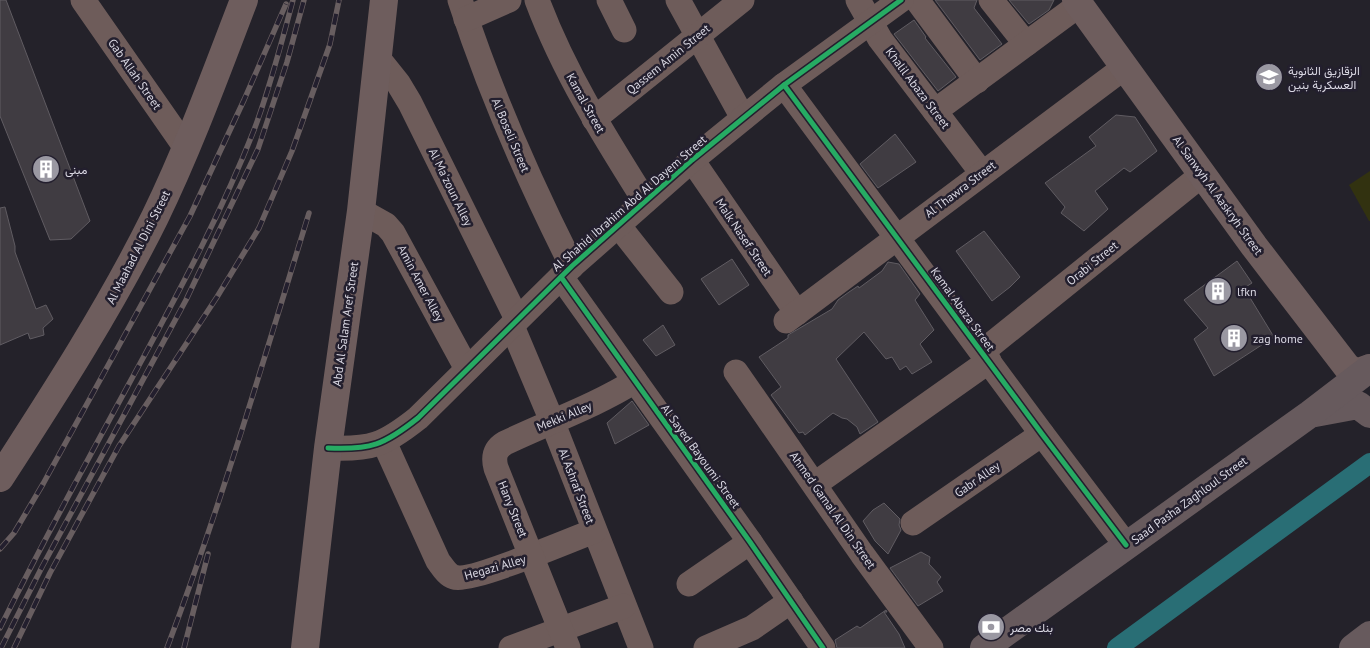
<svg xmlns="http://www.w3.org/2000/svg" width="1370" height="648" viewBox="0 0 1370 648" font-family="'PT Sans',Vazirmatn,sans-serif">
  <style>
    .green { fill: #323210 }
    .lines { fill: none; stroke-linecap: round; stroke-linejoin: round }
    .canal { stroke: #296e75; stroke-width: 20 }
    .building { fill: #403c42; stroke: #605c62 }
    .minor { stroke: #6e5c5a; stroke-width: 25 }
    .major { stroke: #6e5d5d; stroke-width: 28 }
    .highway { stroke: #675a5d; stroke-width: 28 }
    .rail-casing { stroke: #685e60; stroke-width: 5.5 }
    .rail { stroke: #231f2e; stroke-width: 4; stroke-dasharray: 11; stroke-linecap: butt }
    .cycleway-casing { stroke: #231f2e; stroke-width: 8 }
    .cycleway { stroke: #26ab63; stroke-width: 5 }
    .labels { text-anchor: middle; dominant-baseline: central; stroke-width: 5; stroke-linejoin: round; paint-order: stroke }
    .street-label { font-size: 12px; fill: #dad8e3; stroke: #231f2e }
    .poi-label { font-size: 12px; fill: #dad8e3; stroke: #231f2e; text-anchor: start }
  </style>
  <rect width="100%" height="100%" fill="#24222a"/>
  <path class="green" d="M1370,171V221H1369L1349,185Z"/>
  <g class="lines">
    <path class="canal" d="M1117,648L1370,463"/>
  </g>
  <g class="building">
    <path d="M0,0H6L90,221L71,239L50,240L0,116Z"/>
    <path d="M935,0H977L974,8L1002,44L980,60Z"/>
    <path d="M1009,0H1054L1049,10L1029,24Z"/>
    <path d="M914,20L926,37L925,38L956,77L938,91L894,34Z"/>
    <path d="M1116,115L1135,117L1157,151L1130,172L1124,168L1095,191L1108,209L1084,231L1061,213L1065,207L1045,183L1096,146L1089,137Z"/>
    <path d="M895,134L916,162L878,188L860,164Z"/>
    <path d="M5,207L15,246V252L36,309L46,305L53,319L43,328L44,335L30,339L28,333L0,345V208Z"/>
    <path d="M984,231L1020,277L1010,287L992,301L956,251Z"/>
    <path d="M732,259L749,285L719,305L701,279Z"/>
    <path d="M1237,261L1252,283L1244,288L1274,337L1214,376L1194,339L1208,328L1184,300Z"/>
    <path d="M888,262L899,264L920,294L915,300L934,330L920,344L932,362L912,374L906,366L900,370L892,357L886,359L864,332L836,359L878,422L860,434L857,427L847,419L842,418L833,413L805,435L803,432L799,433L771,395L781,387L759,357L788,338V335L832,309L838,300L849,292L858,286L859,288L882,271Z"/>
    <path d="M663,325L675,345L656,356L643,340Z"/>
    <path d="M632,401L649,425L615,444L607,423Z"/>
    <path d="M884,503L900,519L899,525L901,530L888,554L875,541L863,521L873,510Z"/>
    <path d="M921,552L930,557L929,564L941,577L937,582L943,591L918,606L890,568Z"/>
    <path d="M886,610L887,612H884L899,634L905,648H837L835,640L857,626L860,628Z"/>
  </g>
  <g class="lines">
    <g class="minor">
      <path d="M83,0L186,148"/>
      <path d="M460,0C490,92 528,179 572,266"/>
      <path d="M537,0C564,72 604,136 645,201"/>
      <path d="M609,0L624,30"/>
      <path d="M678,0L743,118"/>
      <path d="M858,0L880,39L982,173"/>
      <path d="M917,0L977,81"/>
      <path d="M991,0L1026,44"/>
      <path d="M466,19L509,0"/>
      <path d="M378,58L398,83L410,103L517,319"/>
      <path d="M784,85L1042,434L1126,545"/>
      <path d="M935,111L1079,5"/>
      <path d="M594,119L742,0"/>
      <path d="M692,160L797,313"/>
      <path d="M361,211L386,225L393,233L467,369"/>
      <path d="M618,225L671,292"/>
      <path d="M561,277L750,542L823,648"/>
      <path d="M786,321L1125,67"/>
      <path d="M512,326L552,421L641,648"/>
      <path d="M982,352L1203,174"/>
      <path d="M736,372L862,554L931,648"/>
      <path d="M384,442L438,561C442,566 447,575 454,577C470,583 573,539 594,531"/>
      <path d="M328,448C371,450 384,445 418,418L572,266L692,160L784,85L901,0"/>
      <path d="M815,484L989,361"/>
      <path d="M913,523L1042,434"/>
      <path d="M689,584L750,542"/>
      <path d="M511,648L624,606"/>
      <path d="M568,648L496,468C493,457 495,449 505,443C549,422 595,406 635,381"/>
      <path d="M706,648L752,628L791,601"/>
    </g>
    <g class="major">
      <path d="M1076,0L1254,246L1347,367L1356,373L1370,368"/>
      <path d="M0,478C55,393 110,308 155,217C189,147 216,73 244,0"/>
      <path d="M305,648L328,448L361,211L384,0"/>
    </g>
    <g class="highway">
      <path d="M1315,413L1358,405L1370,414"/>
      <path d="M984,648L1310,414L1370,368"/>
      <path d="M1353,648L1370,635"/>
    </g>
    <g class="rail-casing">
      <g id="rail">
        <path d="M0,549L14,533L43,484L190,216L244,100L286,4"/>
        <path d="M0,628C45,537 94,448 143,358C183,284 223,209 254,130C270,88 281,44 293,0"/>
        <path d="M1,648L42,567L186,300L258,149L287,62L304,0"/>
        <path d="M14,648L50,573L119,446L217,297L259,228L292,151L330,44L339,0"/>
        <path d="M167,648C221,505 264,359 309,213"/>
        <path d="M184,648L208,554"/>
      </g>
    </g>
    <use href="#rail" class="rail"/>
    <g class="cycleway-casing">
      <g id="cycleway">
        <path d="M784,85L1042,434L1126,545"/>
        <path d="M561,277L750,542L823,648"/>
        <path d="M328,448C371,450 384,445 418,418L572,266L692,160L784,85L901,0"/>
      </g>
    </g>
    <use href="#cycleway" class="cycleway"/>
  </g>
  <defs>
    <g id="school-disc" transform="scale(1.4375)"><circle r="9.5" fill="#9a98a2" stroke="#231f2e"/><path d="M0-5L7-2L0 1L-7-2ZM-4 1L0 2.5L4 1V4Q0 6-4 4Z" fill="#fff"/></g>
    <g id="building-disc" transform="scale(1.4375)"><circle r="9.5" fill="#9a98a2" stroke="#231f2e"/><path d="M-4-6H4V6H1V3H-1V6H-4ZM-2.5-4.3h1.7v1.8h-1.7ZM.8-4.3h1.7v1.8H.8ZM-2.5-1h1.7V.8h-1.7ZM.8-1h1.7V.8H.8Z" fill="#fff"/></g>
    <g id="bank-disc" transform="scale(1.4375)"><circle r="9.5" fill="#9a98a2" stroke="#231f2e"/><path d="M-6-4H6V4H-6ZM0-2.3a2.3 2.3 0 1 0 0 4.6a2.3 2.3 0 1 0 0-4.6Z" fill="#fff"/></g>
  </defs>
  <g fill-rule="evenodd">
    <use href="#school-disc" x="1269" y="77"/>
    <use href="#building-disc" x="46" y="169"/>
    <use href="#building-disc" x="1218" y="291"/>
    <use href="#building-disc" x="1234" y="338"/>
    <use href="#bank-disc" x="991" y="627"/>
  </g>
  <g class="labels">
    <g class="street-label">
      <text transform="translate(668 59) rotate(-39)">Qassem Amin Street</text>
      <text transform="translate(135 74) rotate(55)">Gab Allah Street</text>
      <text transform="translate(918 88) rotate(53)">Khalil Abaza Street</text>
      <text transform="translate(586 103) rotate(61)">Kamal Street</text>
      <text transform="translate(511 135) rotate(67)">Al Boseli Street</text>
      <text transform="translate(451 187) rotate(64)">Al Ma'zoun Alley</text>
      <text transform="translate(960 189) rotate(-37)">Al Thawra Street</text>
      <text transform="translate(1218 195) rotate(54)">Al Sanwyh Al Aaskryh Street</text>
      <text transform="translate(629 203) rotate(-41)">Al Shahid Ibrahim Abd Al Dayem Street</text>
      <text transform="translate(744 237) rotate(56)">Malk Nasef Street</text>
      <text transform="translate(138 247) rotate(-63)">Al Maahad Al Dini Street</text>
      <text transform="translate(1092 263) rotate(-39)">Orabi Street</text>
      <text transform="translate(421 283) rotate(62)">Amin Amer Alley</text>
      <text transform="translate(963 309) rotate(54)">Kamal Abaza Street</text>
      <text transform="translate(345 324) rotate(-82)">Abd Al Salam Aref Street</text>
      <text transform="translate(564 416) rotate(-23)">Mekki Alley</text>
      <text transform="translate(701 456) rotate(54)">Al Sayed Bayoumi Street</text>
      <text transform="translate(977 479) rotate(-35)">Gabr Alley</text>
      <text transform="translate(577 486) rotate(69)">Al Ashraf Street</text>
      <text transform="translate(1189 500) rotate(-36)">Saad Pasha Zaghloul Street</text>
      <text transform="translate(513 509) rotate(68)">Hany Street</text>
      <text transform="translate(833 510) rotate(55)">Ahmed Gamal Al Din Street</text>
      <text transform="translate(495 567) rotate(-16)">Hegazi Alley</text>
    </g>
    <g class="poi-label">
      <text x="1288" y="70">الزقازيق الثانوية<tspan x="1288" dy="14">العسكرية بنين</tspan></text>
      <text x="65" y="169">مبنى</text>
      <text x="1237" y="291">lfkn</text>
      <text x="1253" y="338">zag home</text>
      <text x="1010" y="627">بنك مصر</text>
    </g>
  </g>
</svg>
